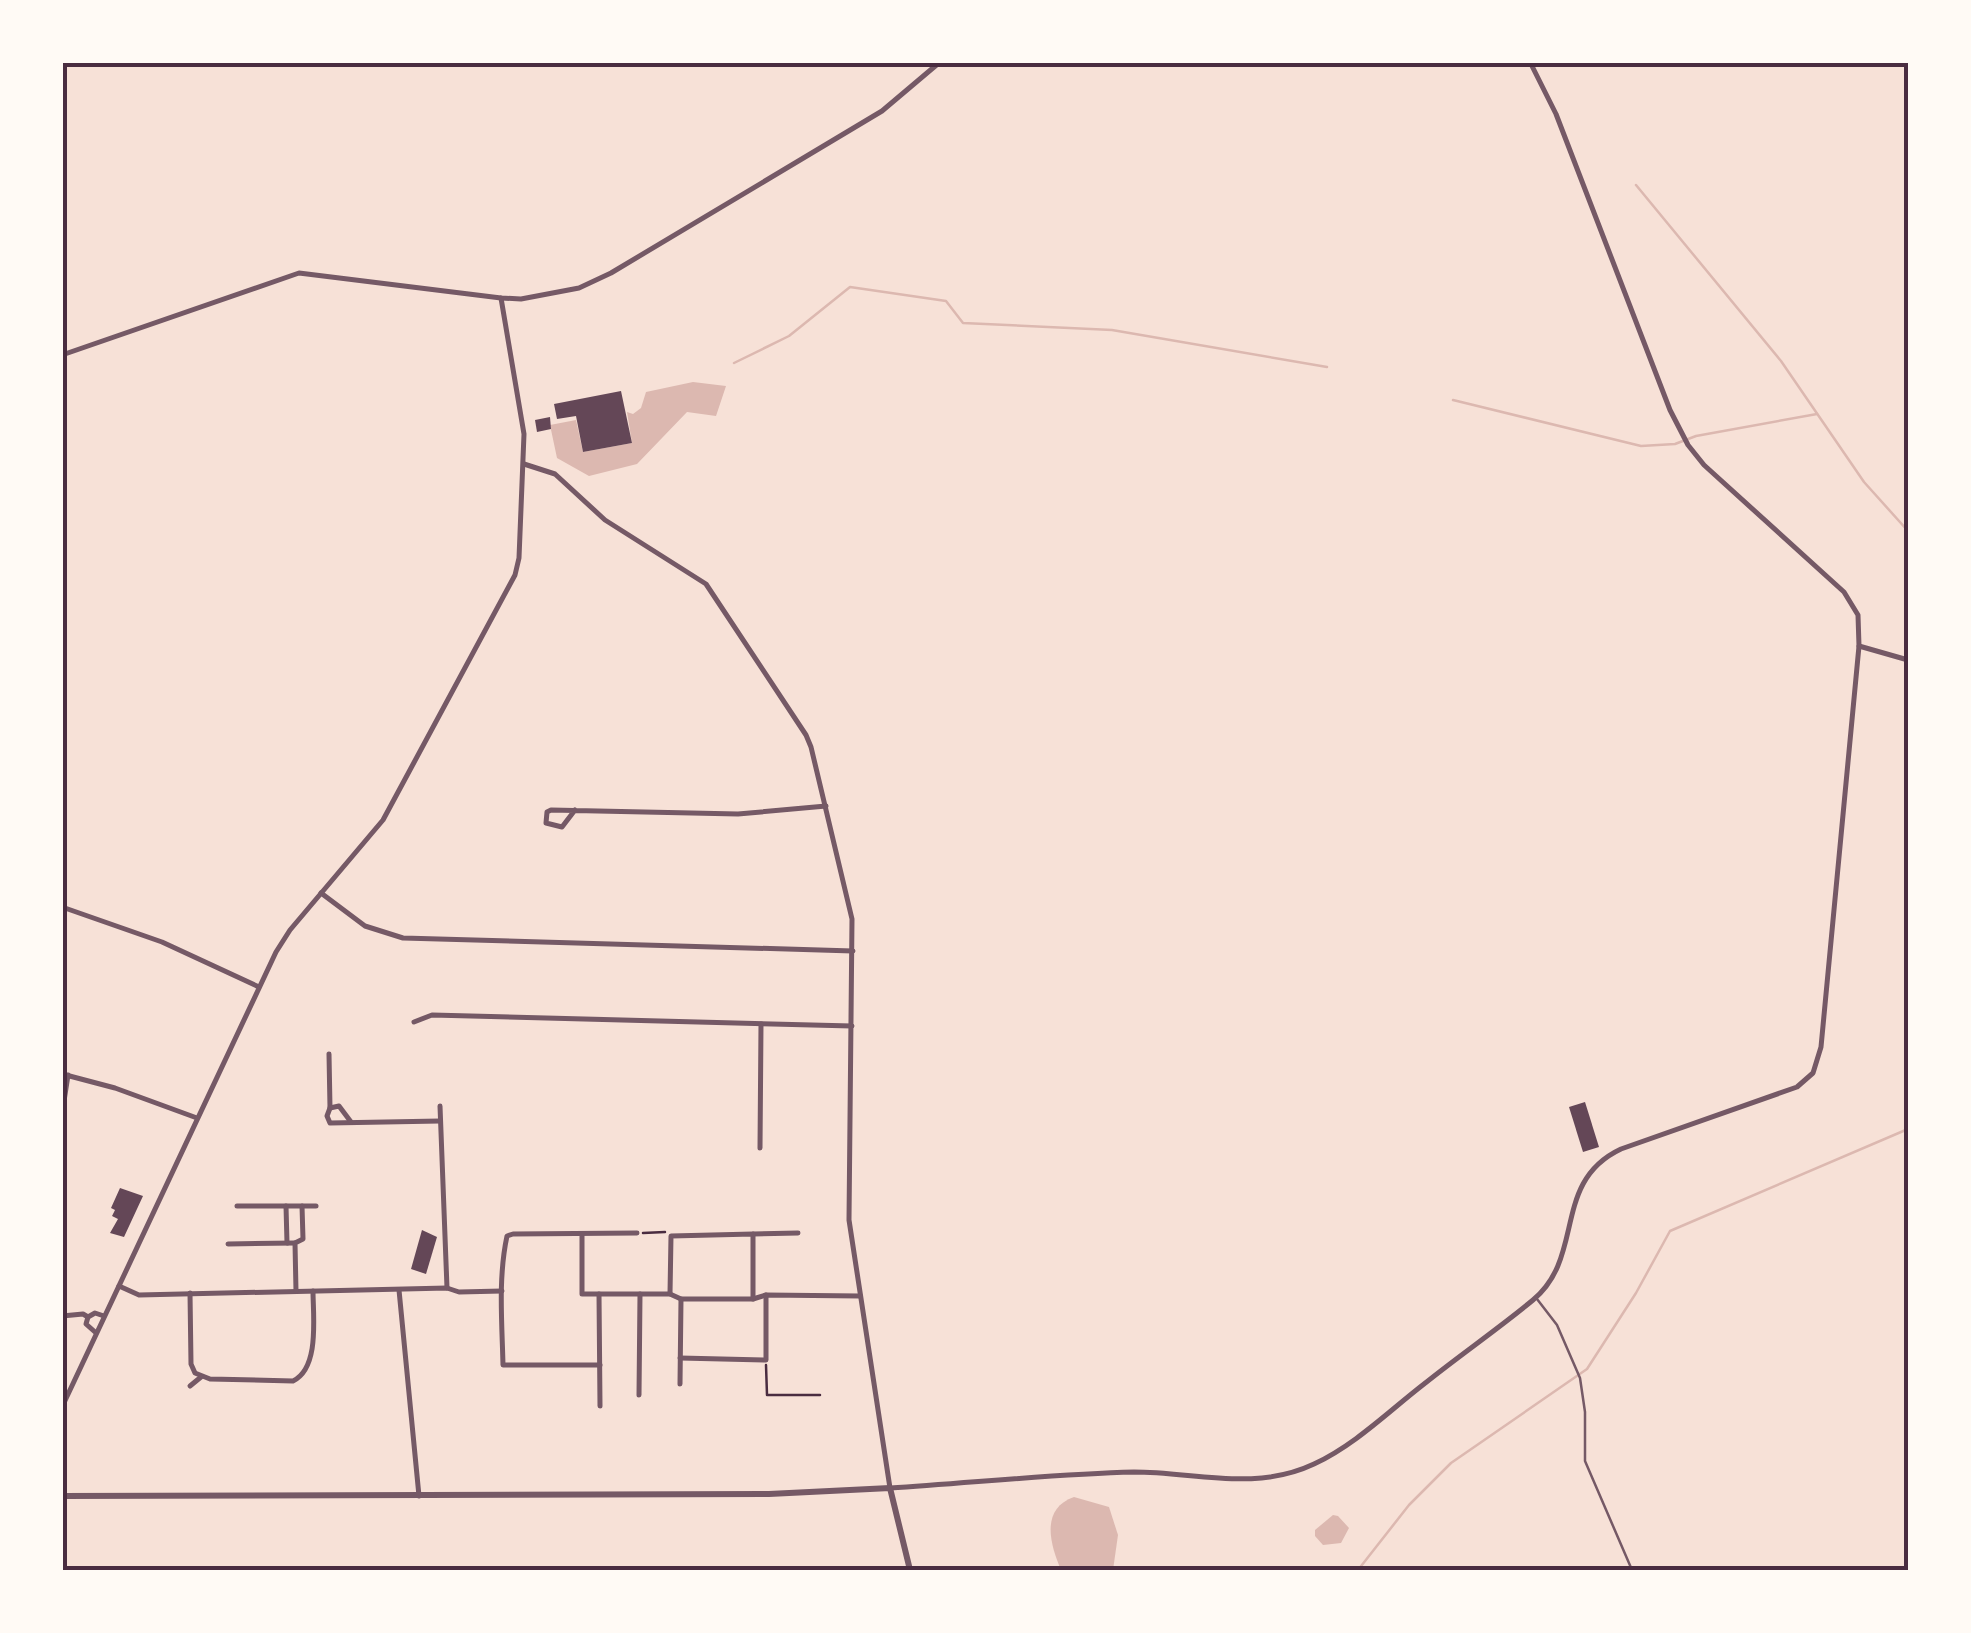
<svg xmlns="http://www.w3.org/2000/svg" width="1971" height="1633" viewBox="0 0 1971 1633" font-family="'Nunito Sans',sans-serif">
  <style>
    .water { fill: #dcb8b0 }
    .lines { fill: none; stroke-linecap: round; stroke-linejoin: round }
    .stream { stroke: #dcb8b0; stroke-width: 2.5 }
    .building { fill: #644757 }
    .path { stroke: #4a2c40; stroke-width: 2.5 }
    .service { stroke: #755966; stroke-width: 2.5 }
    .minor { stroke: #755966; stroke-width: 5 }
    .tertiary { stroke: #755966; stroke-width: 6 }
    .neatline { fill: none; stroke: #4a2c40; stroke-width: 4 }
  </style>
  <rect width="100%" height="100%" fill="#f7e1d7"/>
  <g class="water">
    <path d="M693,382L726,386L716,416L687,412L637,464L589,476L557,458L550,425L576,420L583,452L632,443L627,412L633,414L641,408L646,392Z"/>
    <path d="M1074,1497L1109,1507L1118,1535L1113,1570H1061C1050,1544 1040,1509 1074,1497Z"/>
    <path d="M1333,1515L1338,1516L1349,1528L1341,1543L1323,1545L1315,1536V1530Z"/>
  </g>
  <g class="lines">
    <g class="stream">
      <path d="M1636,185L1781,361L1864,482L1908,531"/>
      <path d="M734,363L789,336L850,287L946,301L963,323L1112,330L1327,367"/>
      <path d="M1453,400L1641,446L1675,444L1696,436L1817,414"/>
      <path d="M1358,1570L1409,1505L1451,1463L1587,1369L1636,1293L1670,1231L1908,1129"/>
    </g>
  </g>
  <g class="building">
    <path d="M621,391L632,443L583,452L576,416L557,419L554,404Z"/>
    <path d="M550,417L551,429L537,432L535,420Z"/>
    <path d="M1585,1102L1599,1147L1583,1152L1569,1107Z"/>
    <path d="M120,1188L143,1196L124,1237L110,1233L118,1219L112,1216L115,1210L111,1208Z"/>
    <path d="M422,1230L437,1237L426,1274L411,1269Z"/>
  </g>
  <g class="lines">
    <g class="path">
      <path d="M643,1233L665,1232"/>
      <path d="M766,1365L767,1395H820"/>
    </g>
    <path class="service" d="M1537,1299L1557,1325L1580,1378L1585,1412V1461L1632,1570"/>
    <g class="minor">
      <path d="M62,355L299,273L501,298L521,299L579,288L611,273L882,111L940,62"/>
      <path d="M524,464L555,474L605,520L706,584L806,735L811,747L852,919L849,1220L890,1488C971,1483 1053,1474 1134,1472C1195,1472 1255,1492 1314,1464C1355,1445 1389,1411 1424,1384C1460,1355 1498,1329 1533,1300C1586,1256 1551,1182 1621,1149L1797,1087L1813,1073L1821,1047L1859,646L1858,615L1844,592L1704,465L1688,445L1670,410L1556,114L1530,62"/>
      <path d="M1859,646L1908,660"/>
      <path d="M575,810L562,827L546,823L547,812L551,810L738,814L826,806"/>
      <path d="M321,893L365,926L403,938L853,951"/>
      <path d="M62,907L162,942L259,987"/>
      <path d="M414,1022L432,1015L852,1026"/>
      <path d="M329,1054L330,1108L327,1116L330,1123L440,1121"/>
      <path d="M62,1074L115,1088L197,1118"/>
      <path d="M440,1106L447,1288"/>
      <path d="M330,1108L339,1106L351,1122"/>
      <path d="M62,1114L68,1075"/>
      <path d="M760,1148L761,1024"/>
      <path d="M237,1206H316"/>
      <path d="M286,1206L287,1243"/>
      <path d="M582,1234V1294H670L681,1299H753L766,1295L860,1296"/>
      <path d="M753,1234L798,1233"/>
      <path d="M228,1244L295,1243"/>
      <path d="M119,1286L139,1295L447,1288L459,1292L502,1291"/>
      <path d="M399,1290L419,1496"/>
      <path d="M296,1291L295,1243L303,1239L302,1206"/>
      <path d="M190,1293L191,1364L195,1373L210,1379L293,1381C320,1368 313,1316 313,1291"/>
      <path d="M599,1294L600,1406"/>
      <path d="M670,1294L671,1236L753,1234V1299"/>
      <path d="M62,1316L83,1314L88,1317"/>
      <path d="M95,1332L86,1324L88,1317L95,1313L104,1316"/>
      <path d="M680,1358L766,1360V1295"/>
      <path d="M600,1365H503C502,1322 498,1278 507,1236L513,1234L637,1233"/>
      <path d="M680,1384L681,1299"/>
      <path d="M190,1386L201,1377"/>
      <path d="M639,1395L640,1294"/>
      <path d="M62,1407L276,952L290,930L383,820L515,575L519,558L524,434L501,298"/>
    </g>
    <path class="tertiary" d="M62,1496L769,1494L890,1488L910,1570"/>
  </g>
  <rect width="1971" height="1633" fill="none" stroke="#fffaf5" stroke-width="130"/>
  <rect x="65" y="65" width="1841" height="1503" class="neatline"/>
</svg>
